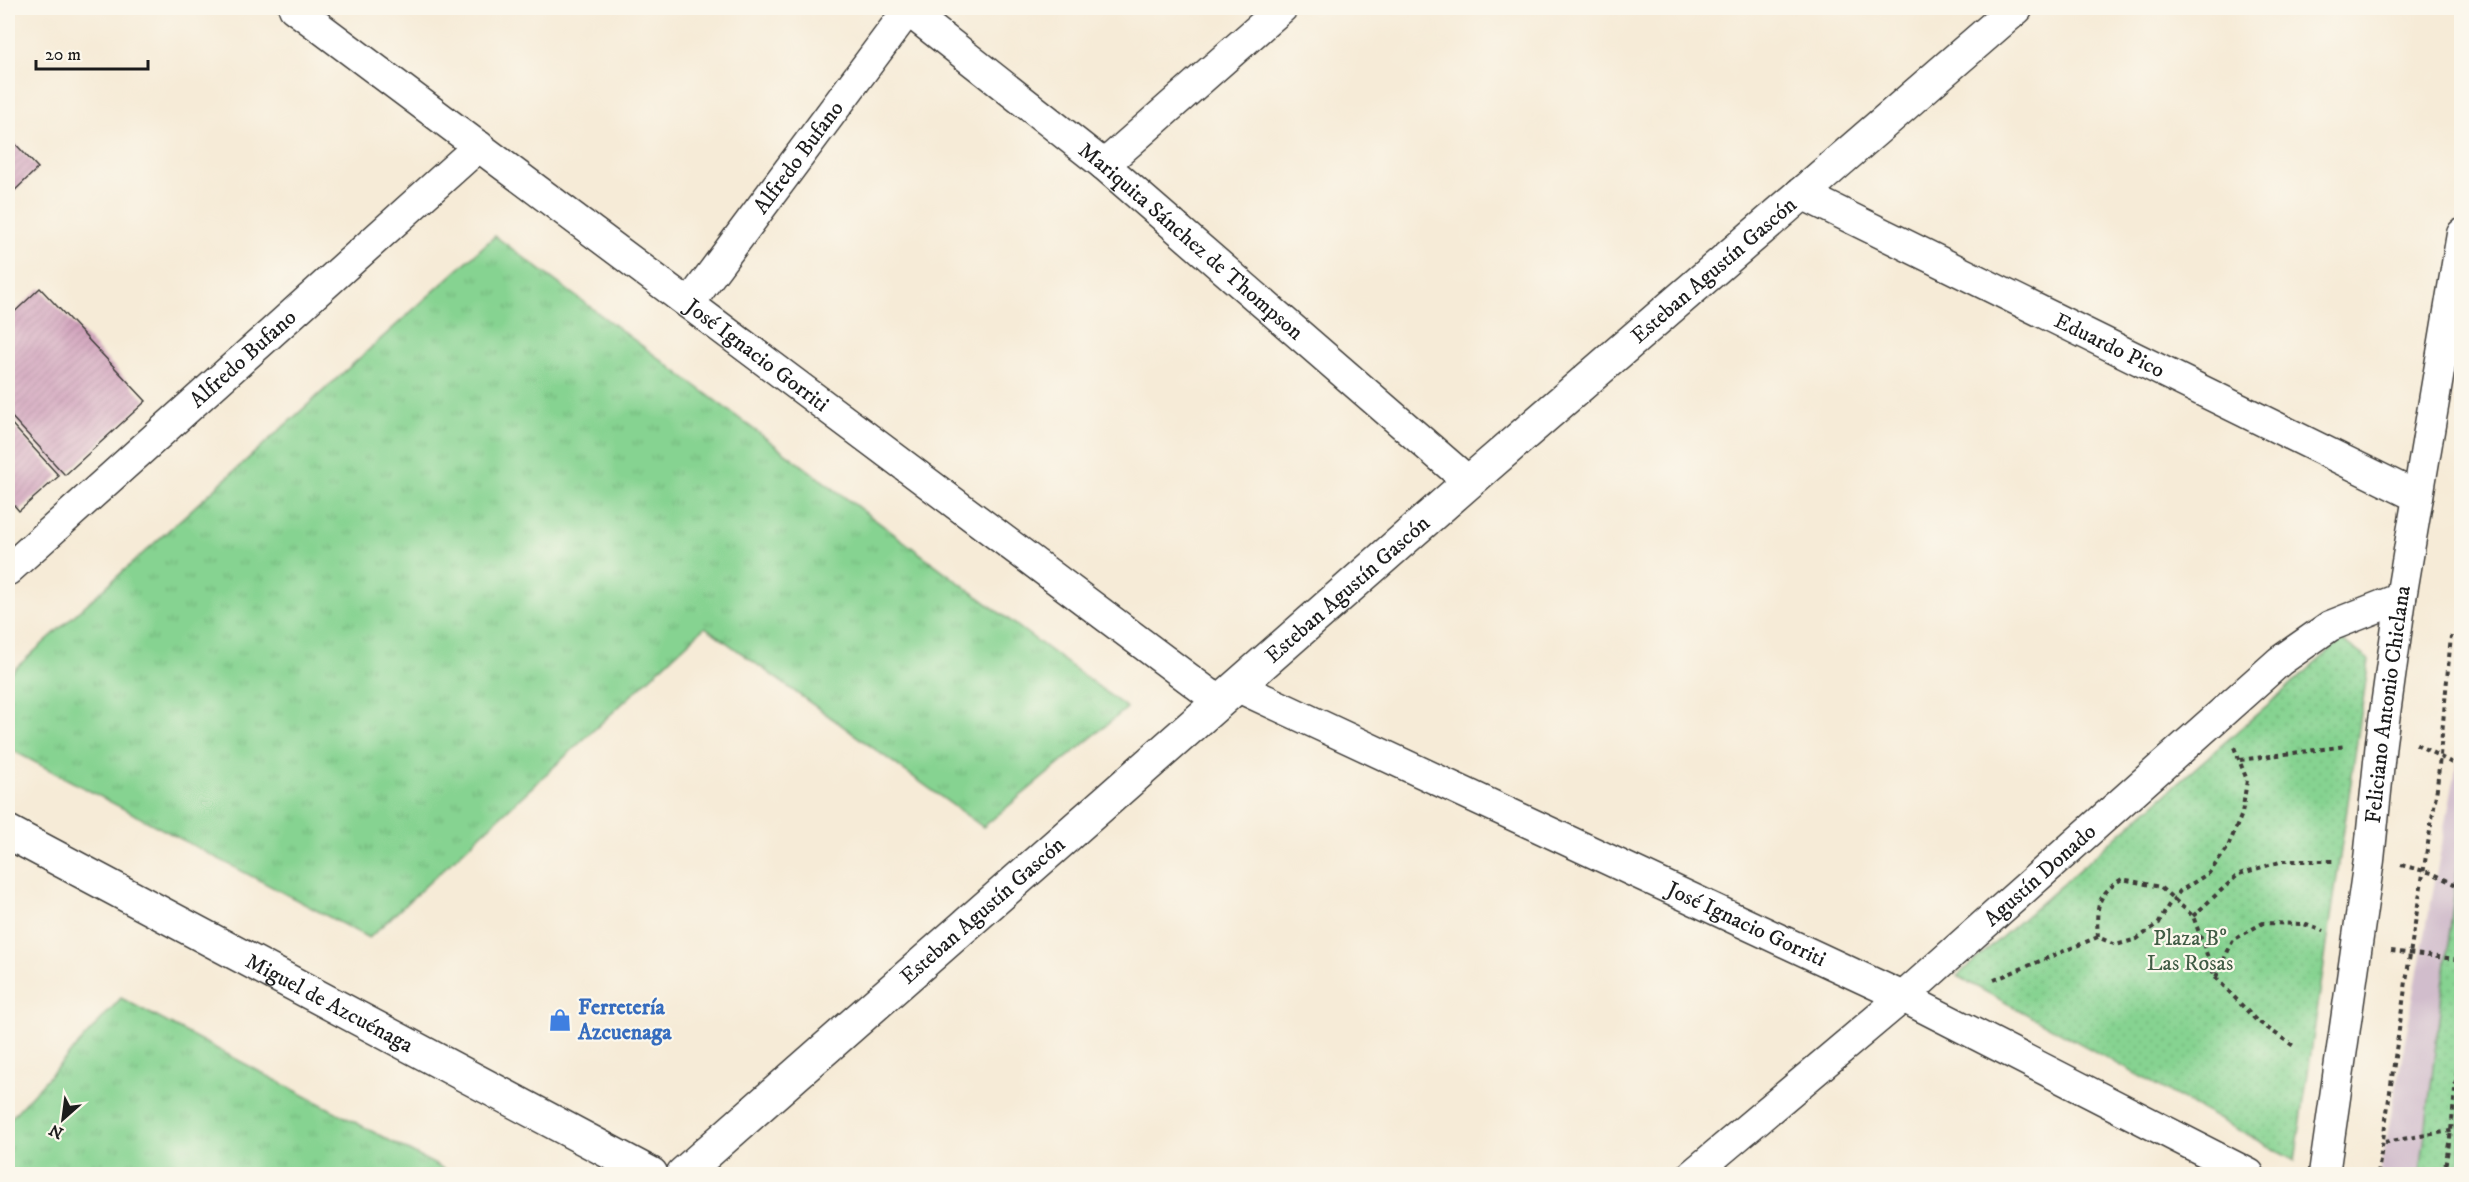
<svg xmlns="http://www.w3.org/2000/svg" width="2469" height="1182" viewBox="0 0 2469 1182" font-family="'IM FELL DW Pica',serif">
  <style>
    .railway { fill: #d1bdcc }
    .grass { fill: url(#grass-tufts); stroke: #517856; stroke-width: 1.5 }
    .park { fill: url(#park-dots); stroke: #517856; stroke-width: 1.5 }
    .building { fill: url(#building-hatch) }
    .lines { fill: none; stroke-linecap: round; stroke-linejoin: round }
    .street-casing { stroke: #3d3b38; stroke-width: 33 }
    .secondary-casing { stroke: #3d3b38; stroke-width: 36 }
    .primary-casing { stroke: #3d3b38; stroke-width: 36 }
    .path { stroke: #3d3b38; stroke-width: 4; stroke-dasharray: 4.5 4.5; stroke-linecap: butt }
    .street { stroke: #fff; stroke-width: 30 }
    .secondary { stroke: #fff; stroke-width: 33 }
    .primary { stroke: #fff; stroke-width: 33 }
    .labels { text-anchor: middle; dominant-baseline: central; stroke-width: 4.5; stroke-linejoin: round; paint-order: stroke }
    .street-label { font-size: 22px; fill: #1c1c1c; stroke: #fbf7ec }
    .park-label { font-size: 22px; fill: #415c45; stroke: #fbf7ec }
    .shop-label { font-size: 22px; font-weight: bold; fill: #366cbe; stroke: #fbf7ec; text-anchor: start }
  </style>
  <defs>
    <pattern id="grass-tufts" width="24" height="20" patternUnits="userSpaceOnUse" patternTransform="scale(1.5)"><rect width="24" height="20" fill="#86d391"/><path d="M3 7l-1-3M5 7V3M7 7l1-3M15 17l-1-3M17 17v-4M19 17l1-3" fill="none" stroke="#73b57c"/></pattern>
    <pattern id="park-dots" width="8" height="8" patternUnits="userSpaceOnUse" patternTransform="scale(1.5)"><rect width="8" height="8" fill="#86d391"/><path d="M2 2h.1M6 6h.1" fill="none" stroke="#73b57c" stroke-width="1.8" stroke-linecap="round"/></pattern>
    <pattern id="building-hatch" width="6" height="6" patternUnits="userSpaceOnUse" patternTransform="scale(1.5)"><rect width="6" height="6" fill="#d0a0bb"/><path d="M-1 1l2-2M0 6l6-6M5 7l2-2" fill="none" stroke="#b289a0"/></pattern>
  </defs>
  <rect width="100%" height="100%" fill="#fbf7ec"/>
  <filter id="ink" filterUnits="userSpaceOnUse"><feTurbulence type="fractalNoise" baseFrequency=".0167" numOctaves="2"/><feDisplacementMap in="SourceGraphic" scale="12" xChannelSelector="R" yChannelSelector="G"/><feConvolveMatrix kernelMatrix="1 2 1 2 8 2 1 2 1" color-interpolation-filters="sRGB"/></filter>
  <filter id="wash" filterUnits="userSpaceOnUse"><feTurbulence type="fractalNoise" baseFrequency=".008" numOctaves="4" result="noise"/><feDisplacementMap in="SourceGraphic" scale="24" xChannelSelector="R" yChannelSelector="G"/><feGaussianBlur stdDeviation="1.35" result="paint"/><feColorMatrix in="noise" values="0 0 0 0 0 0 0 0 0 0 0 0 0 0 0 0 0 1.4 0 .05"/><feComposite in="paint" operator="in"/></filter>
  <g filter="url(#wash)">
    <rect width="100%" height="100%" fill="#f6ebd7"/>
    <path class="railway" d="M2461,742V1174H2380Z"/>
    <g class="grass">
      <path d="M495,236L1127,708L983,827L705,627L369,938L8,748V675Z"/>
      <path d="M121,998L447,1171L444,1174H8V1121Z"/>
    </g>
    <g class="park">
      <path d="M2342,640L2369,660L2295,1161L1957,976Z"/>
      <path d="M2461,839V1174H2420Z"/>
    </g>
    <g id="blocks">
      <g class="building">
        <path d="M8,136L38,168L8,197Z"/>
        <path d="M40,288L146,401L65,475L8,413V318Z"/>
        <path d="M8,420L59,476L19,511L8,498Z"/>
      </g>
    </g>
  </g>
  <g filter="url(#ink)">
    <use href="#blocks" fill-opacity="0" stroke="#3d3b38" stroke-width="1.5"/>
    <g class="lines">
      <g class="street-casing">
        <g id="street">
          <path id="s1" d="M294,8L1220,702"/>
          <path id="s2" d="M905,8L1104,165L1469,482"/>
          <path d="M1104,165L1282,8"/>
          <path id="s3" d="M1800,193L2418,497"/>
          <path id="s4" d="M689,304L908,10"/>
          <path id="s5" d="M8,570L479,146"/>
          <path id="s6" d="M1238,687L1903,997L2249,1174"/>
          <path id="s7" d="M1693,1174L1903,997L2280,661L2330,626L2401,598"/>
          <path id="s8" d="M2324,1174L2369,860L2381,742L2401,598L2462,234"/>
        </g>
      </g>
      <g class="secondary-casing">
        <g id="secondary">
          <path id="s9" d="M683,1174L1469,482L2016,8"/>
        </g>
      </g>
      <g class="primary-casing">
        <g id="primary">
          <path id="s10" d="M8,832L651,1174"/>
        </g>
      </g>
      <g class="path">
        <path d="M2416,744L2454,764L2462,773"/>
        <path d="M2240,760L2346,746"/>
        <path d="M2401,865L2432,873L2462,888"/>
        <path d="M2193,916L2239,874L2283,861H2334"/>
        <path d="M2098,937C2096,908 2096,895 2122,879L2160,887L2193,916L2215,977L2256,1020L2295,1047"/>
        <path d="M2391,951L2462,960"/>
        <path d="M2216,977L2233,940L2263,923L2304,924L2323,931"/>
        <path d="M1994,980L2098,937L2116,945L2137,939L2159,923L2168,906L2180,891L2209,873L2227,849L2242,814L2247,780L2234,747"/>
        <path d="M2385,1142L2462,1129"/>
        <path d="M2378,1174L2410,954L2437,788L2451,636"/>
        <path d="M2444,1174L2451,1131L2462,1019"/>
      </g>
      <use href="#street" class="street"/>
      <use href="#secondary" class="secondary"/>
      <use href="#primary" class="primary"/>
    </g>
  </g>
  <defs>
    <g id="shop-bare" transform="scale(1.8)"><path d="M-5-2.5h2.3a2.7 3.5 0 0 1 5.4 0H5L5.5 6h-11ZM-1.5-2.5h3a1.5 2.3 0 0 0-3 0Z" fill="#3f7fe0" stroke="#fbf7ec" stroke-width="2.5" paint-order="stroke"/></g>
  </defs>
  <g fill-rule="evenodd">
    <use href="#shop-bare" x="560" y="1020"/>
  </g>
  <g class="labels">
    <g class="street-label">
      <text stroke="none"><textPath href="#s4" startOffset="183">Alfredo Bufano</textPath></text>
      <text stroke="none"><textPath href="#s2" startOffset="369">Mariquita Sánchez de Thompson</textPath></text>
      <text stroke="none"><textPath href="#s9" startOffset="1371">Esteban Agustín Gascón</textPath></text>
      <text stroke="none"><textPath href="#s3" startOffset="345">Eduardo Pico</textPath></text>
      <text stroke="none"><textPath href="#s1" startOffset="579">José Ignacio Gorriti</textPath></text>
      <text stroke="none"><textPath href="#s5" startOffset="316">Alfredo Bufano</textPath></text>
      <text stroke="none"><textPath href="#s9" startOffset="885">Esteban Agustín Gascón</textPath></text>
      <text stroke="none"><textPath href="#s8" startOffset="474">Feliciano Antonio Chiclana</textPath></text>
      <text stroke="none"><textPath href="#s7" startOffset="458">Agustín Donado</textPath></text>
      <text stroke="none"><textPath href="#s9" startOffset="399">Esteban Agustín Gascón</textPath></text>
      <text stroke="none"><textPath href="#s6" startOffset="561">José Ignacio Gorriti</textPath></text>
      <text stroke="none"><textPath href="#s10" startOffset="364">Miguel de Azcuénaga</textPath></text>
    </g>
    <g class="park-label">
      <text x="2190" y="938">Plaza Bº<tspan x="2190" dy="25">Las Rosas</tspan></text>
    </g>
    <g class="shop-label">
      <text x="578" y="1007">Ferretería<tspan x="578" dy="25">Azcuenaga</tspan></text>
    </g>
  </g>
  <rect width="2469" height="1182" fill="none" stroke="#fbf7ec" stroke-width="30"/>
  <g transform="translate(63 1119) rotate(208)" stroke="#fbf7ec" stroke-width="4.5" paint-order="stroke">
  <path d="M0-4.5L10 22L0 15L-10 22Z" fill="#1c1c1c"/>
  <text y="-9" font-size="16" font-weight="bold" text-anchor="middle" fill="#1c1c1c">N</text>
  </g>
  <path d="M36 60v9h112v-9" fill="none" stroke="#1c1c1c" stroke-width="3"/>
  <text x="45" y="60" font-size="18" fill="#1c1c1c" stroke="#fbf7ec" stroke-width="4.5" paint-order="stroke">20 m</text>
</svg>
